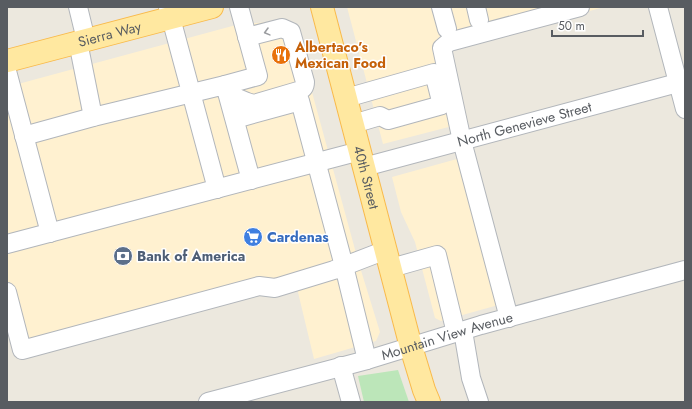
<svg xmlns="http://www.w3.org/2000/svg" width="692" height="409" viewBox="0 0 692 409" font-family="Jost,sans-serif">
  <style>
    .commercial { fill: #fff1d0 }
    .green { fill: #bce6b9 }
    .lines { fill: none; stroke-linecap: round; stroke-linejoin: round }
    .minor-casing { stroke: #b2b6bb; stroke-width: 20 }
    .major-casing { stroke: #f9ba4b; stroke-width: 24 }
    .minor { stroke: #fff; stroke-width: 18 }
    .major { stroke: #ffe8a0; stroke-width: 22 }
    .oneway { stroke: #9b9da0 }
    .labels { text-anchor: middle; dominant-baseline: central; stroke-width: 3; stroke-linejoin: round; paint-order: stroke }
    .street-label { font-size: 14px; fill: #585c61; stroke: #fff }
    .food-label { font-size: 14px; font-weight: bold; fill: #c56008; stroke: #fff; text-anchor: start }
    .shop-label { font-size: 14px; font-weight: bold; fill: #366cbe; stroke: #fff; text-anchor: start }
    .service-label { font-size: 14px; font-weight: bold; fill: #4e5e75; stroke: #fff; text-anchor: start }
  </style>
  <rect width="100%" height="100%" fill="#ece8de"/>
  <g class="commercial">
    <path d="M347,7H604L450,50L468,122L383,144Z"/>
    <path d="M288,20L295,30L359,264L380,332L376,341L314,359L296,284L16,355L7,322V87L236,25Z"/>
    <path d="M475,154L513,301L441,321L435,318L415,242L401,212L392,177Z"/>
  </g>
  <path class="green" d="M398,370L409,402H364L358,376Z"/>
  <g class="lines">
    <g class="minor-casing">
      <g id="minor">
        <path d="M78,7L86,40"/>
        <path d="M168,7L217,189"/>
        <path d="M441,7L447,29"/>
        <path d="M476,7L479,20"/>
        <path d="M658,7L685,109"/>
        <path d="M78,42L93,117"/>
        <path d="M7,71L50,233"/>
        <path d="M225,85L258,76L239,7"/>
        <path d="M228,94L247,102L254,104L298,91C304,89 305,87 305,82L291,32L282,28L247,37"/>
        <path d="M346,98L434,73L442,105L388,120L380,116L353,124"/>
        <path d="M235,119L300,101L344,266L367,360"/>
        <path d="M24,136L93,117L225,85L251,180"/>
        <path id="s1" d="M364,167L685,81"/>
        <path d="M7,244L360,151"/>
        <path d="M391,268L437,255L456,333"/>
        <path d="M7,292L22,350L259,286L275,288L334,270L386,250"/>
        <path d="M509,318L462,141L442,48L449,42L580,7"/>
        <path d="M463,331L471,378L479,402"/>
        <path d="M341,366L351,402"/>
        <path id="s2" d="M208,402L367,360L481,325L685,270"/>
      </g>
    </g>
    <g class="major-casing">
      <g id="major">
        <path id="s3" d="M322,7L411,347L424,390L429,402"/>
        <path id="s4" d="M7,61L212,7"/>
      </g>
    </g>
    <use href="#minor" class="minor"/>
    <use href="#major" class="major"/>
  </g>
  <defs><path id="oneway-chevron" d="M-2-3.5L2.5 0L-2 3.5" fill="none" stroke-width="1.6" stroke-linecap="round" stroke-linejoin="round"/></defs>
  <use class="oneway" href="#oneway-chevron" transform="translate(267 32) rotate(165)"/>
  <defs>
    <g id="restaurant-disc" transform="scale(1)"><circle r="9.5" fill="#e8710a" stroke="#fff"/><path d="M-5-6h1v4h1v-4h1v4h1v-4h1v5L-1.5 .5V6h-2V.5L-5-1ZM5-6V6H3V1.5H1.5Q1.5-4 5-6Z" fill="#fff"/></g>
    <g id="supermarket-disc" transform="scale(1)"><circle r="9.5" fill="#3f7fe0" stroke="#fff"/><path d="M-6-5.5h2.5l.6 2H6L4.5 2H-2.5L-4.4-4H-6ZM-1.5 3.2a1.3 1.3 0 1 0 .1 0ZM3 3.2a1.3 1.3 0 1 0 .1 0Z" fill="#fff"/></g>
    <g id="bank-disc" transform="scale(1)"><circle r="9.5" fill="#5c6f8a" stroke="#fff"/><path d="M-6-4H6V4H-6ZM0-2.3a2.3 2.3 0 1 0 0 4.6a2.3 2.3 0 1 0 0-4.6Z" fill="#fff"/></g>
  </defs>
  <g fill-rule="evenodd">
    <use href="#restaurant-disc" x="281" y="55"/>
    <use href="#supermarket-disc" x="253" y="237"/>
    <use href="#bank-disc" x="123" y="256"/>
  </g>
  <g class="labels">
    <g class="street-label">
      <text stroke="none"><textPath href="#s4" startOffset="106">Sierra Way</textPath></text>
      <text stroke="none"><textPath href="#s1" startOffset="166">North Genevieve Street</textPath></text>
      <text stroke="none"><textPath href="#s3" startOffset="176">40th Street</textPath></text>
      <text stroke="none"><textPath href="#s2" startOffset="248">Mountain View Avenue</textPath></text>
    </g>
    <g class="food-label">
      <text x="295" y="47">Albertaco’s<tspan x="295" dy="16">Mexican Food</tspan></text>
    </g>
    <g class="shop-label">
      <text x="267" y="237">Cardenas</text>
    </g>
    <g class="service-label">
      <text x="137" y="256">Bank of America</text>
    </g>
  </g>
  <rect width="692" height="409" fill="none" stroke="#585c61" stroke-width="16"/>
  <path d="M552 30v6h91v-6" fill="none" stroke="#585c61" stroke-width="2"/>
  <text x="558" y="30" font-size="12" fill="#585c61" stroke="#ffffff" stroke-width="3" paint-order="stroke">50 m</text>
</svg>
